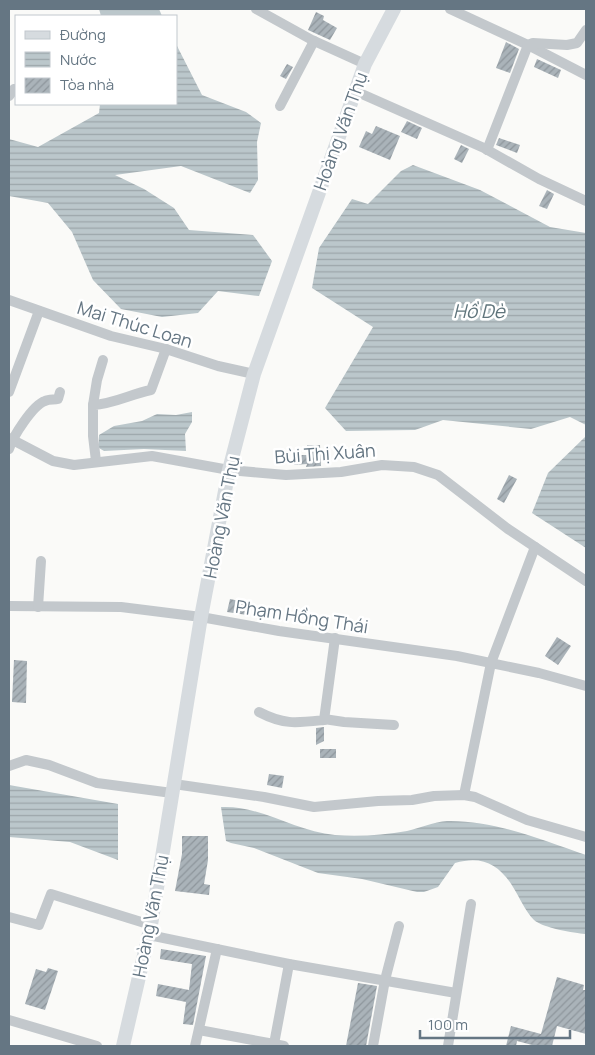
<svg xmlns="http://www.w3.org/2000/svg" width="595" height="1055" viewBox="0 0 595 1055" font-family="Manrope,sans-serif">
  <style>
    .water { fill: url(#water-rules) }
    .building { fill: url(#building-hatch) }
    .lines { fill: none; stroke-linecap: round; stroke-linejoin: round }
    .street { stroke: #c3c8cc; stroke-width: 10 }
    .secondary { stroke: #d6dbdf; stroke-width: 14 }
    .labels { text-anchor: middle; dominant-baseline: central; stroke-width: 5; stroke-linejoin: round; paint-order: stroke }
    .street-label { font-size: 18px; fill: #657683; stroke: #fff }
    .water-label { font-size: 19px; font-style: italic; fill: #60757c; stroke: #fff }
  </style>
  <defs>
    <pattern id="water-rules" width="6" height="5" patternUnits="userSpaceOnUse" patternTransform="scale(1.25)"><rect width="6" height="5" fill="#bbc7cb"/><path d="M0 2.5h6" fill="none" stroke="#9ca6aa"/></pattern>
    <pattern id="building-hatch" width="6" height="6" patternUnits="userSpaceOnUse" patternTransform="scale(1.25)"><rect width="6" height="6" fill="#aab3b9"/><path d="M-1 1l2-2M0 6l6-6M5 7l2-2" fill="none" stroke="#8e969c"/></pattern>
  </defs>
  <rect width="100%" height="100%" fill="#fafaf8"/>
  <g class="water">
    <path d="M99,9H159L162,16H101Z"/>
    <path d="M176,44L202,95L246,112L261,123L257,142L258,180L250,193L181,166L115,175L144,189L174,208L189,230L253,235L272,261L259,296L218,291L198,313L162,317L121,309L93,280L72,232L48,203L9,196V139L38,147L99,113L100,104H176Z"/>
    <path d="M413,165L480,190L550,227L586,233V425L570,417L531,429L443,420L415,430L346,431L325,408L373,327L312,288L319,248L352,199L368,204L401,171Z"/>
    <path d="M192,412V422L185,434L186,451L144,449L104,451L99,448V435L114,426L142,421L157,414L176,415Z"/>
    <path d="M586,436V548L532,513L548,473Z"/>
    <path d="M9,785L118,804V860L70,842L9,837Z"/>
    <path d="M221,807C261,805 296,832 335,835C358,837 384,835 407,831C420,828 434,822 447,821C495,820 542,840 586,855V934C574,933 543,928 534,920C525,911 520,898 513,887C499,864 482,855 455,863L438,887L424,892H417L362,879L318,873L254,848L231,843L226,841Z"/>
  </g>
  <g class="building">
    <path d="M316,12L324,16L323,20L337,28L330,40L308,30Z"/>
    <path d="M506,42L519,49L510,73L496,68Z"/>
    <path d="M537,59L561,70L558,78L534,67Z"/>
    <path d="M287,64L293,67L286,79L280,76Z"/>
    <path d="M407,121L422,128L417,139L401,132Z"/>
    <path d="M376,126L400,136L390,160L359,147L366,131L372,134Z"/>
    <path d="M499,138L520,145L517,153L496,145Z"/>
    <path d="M461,145L469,149L462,163L454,159Z"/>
    <path d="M547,190L554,194L547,209L539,206Z"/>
    <path d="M307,445H320L321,466L306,467L307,464L294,465V455H307Z"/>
    <path d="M509,475L517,479L504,503L497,499Z"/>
    <path d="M230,599L249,603L247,615L227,612Z"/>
    <path d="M557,637L571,646L558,665L545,656Z"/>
    <path d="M14,660L27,661L26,703L12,702Z"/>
    <path d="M324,727V741L316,745V728Z"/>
    <rect x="320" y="749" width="16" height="9"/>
    <path d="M269,774L284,776L282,788L267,785Z"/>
    <path d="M182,836H208V860L204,884L210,885L209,895L175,891L182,854Z"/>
    <path d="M161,949L206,956L193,1025L183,1024L186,1002L156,996L158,984L189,990L192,964L160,959Z"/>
    <path d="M48,968L58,971L45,1010L25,1004L36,969L46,972Z"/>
    <path d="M557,977L584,985L583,990H586V1034L557,1026L552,1046H536L517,1041L516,1046H506L511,1026L541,1034Z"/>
    <path d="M358,983L377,986L366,1046H346Z"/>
  </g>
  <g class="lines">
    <g class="street">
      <path d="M256,9L312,40L365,64"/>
      <path d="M450,9L528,45L586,75"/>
      <path d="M355,91L484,148L539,179L586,201"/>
      <path d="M9,96L14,89"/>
      <path d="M280,106L314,41"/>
      <path d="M487,150L528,45L533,43L567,45L577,43L586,30"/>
      <path d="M9,300L111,336L166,349L218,366L254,374"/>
      <path d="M9,392L39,311"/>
      <path d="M93,405L97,380L103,360"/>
      <path d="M9,438L53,461L74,465L152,456L229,470L286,475L341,472L382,465L414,467L438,475L508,529L586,581"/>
      <path d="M9,449C13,436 33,405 45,401C49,399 54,400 58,399L60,392"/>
      <path d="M96,461L93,436V405C114,404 131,394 151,390L166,349"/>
      <path d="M9,606L121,607L201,617L279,631L457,656L539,673L586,686"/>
      <path d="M38,607L41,561"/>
      <path d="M259,712C284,725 296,723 324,720L335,638"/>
      <path d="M324,719L344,722L394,725"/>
      <path d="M9,766L26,760L49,765L97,783L172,793"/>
      <path d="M174,784L264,797L314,807L378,801L412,800L434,796L464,795L475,797L527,820L586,837"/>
      <path d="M464,795L491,663L535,547"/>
      <path d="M9,917L39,925L51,894L151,925"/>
      <path d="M149,935L289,964L456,993"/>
      <path d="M9,1020L97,1046"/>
      <path d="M199,1030L274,1044"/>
      <path d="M195,1046L217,949"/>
      <path d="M284,1046L274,1044L289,964"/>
      <path d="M373,1046L385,980L399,926"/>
      <path d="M448,1046L471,904"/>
    </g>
    <path class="secondary" d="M123,1046L151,925L201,617L229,470L254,374L365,64L394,9"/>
  </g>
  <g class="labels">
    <g class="street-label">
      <text transform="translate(340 131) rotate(-70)">Hoàng Văn Thụ</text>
      <text transform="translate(135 324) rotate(17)">Mai Thúc Loan</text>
      <text transform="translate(325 453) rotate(-4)">Bùi Thị Xuân</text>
      <text transform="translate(221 517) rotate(-79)">Hoàng Văn Thụ</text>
      <text transform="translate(302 616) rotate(9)">Phạm Hồng Thái</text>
      <text transform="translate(150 916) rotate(-79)">Hoàng Văn Thụ</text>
    </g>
    <g class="water-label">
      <text x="479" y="311">Hồ Dè</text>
    </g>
  </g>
  <rect width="595" height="1055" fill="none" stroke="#657683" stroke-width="20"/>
  <rect x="15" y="15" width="162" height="90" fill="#ffffff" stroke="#c1c8cd"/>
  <rect x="25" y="31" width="25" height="8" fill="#d6dbdf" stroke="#c1c8cd"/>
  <text x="60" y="40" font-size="15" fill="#657683">Đường</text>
  <rect x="25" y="52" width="25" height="15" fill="url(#water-rules)" stroke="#c1c8cd"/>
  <text x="60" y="65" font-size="15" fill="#657683">Nước</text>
  <rect x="25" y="78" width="25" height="15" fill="url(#building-hatch)" stroke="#c1c8cd"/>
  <text x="60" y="90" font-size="15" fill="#657683">Tòa nhà</text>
  <path d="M420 1030v8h150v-8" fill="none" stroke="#657683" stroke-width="2.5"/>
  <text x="428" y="1030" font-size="15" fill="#657683" stroke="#ffffff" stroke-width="4" paint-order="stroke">100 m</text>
</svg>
